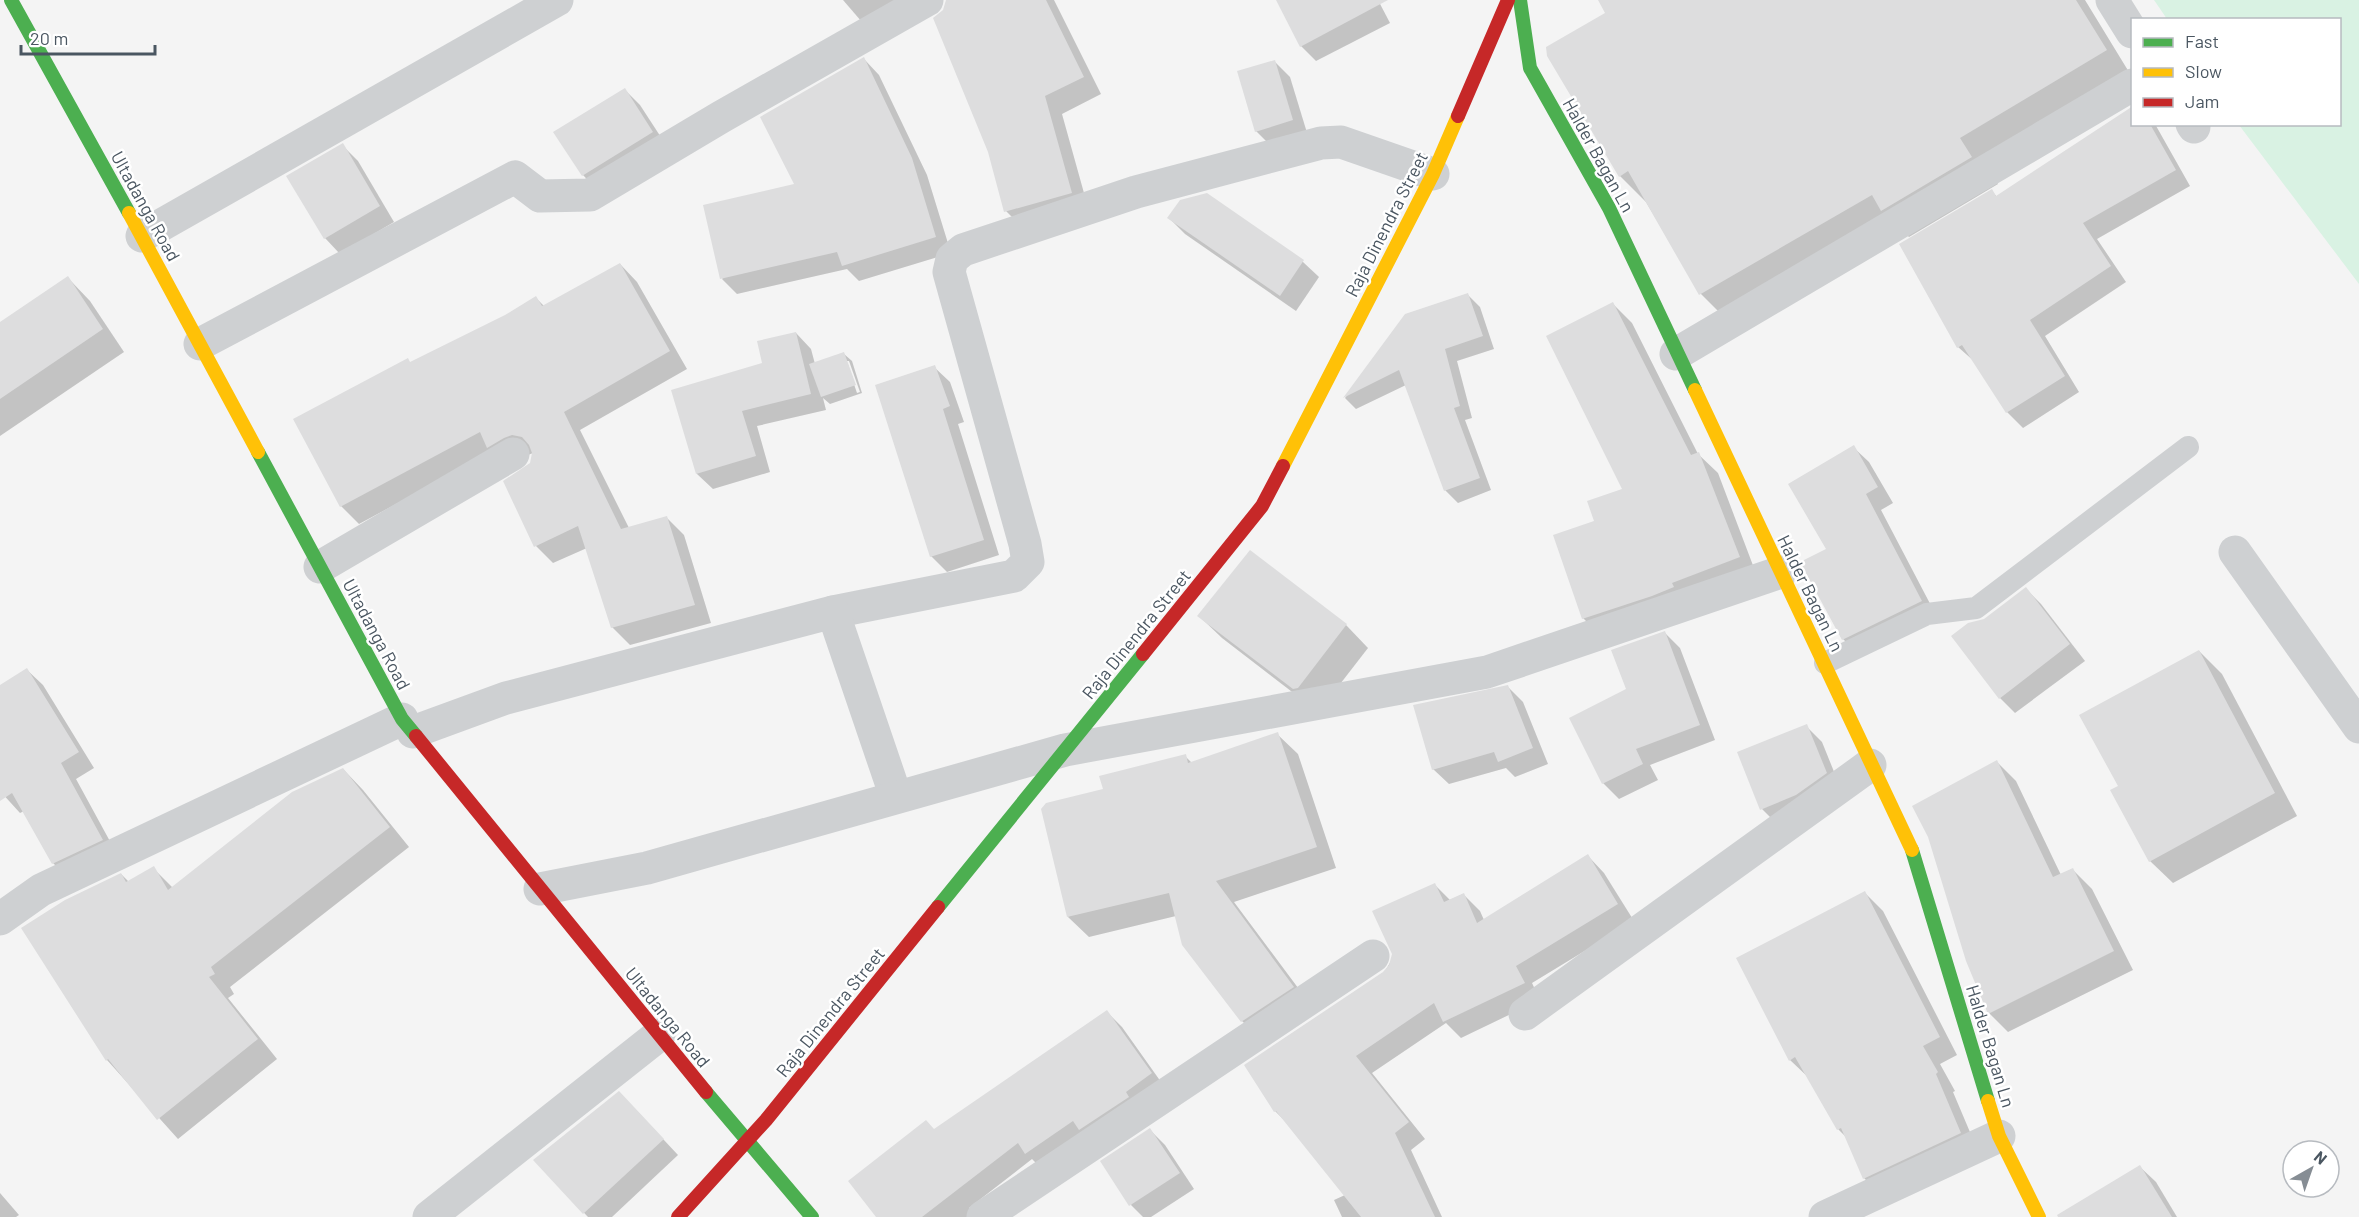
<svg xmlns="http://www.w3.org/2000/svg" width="2359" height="1217" viewBox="0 0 2359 1217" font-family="Barlow,sans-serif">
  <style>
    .green { fill: #d9f2e3 }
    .shadow { fill: #0003; fill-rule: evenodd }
    .building { fill: #ddddde }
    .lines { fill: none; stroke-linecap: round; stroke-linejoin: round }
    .lane { stroke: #ced0d2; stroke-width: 22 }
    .street { stroke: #ced0d2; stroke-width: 33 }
    .fast { stroke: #4caf50; stroke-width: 14 }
    .slow { stroke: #ffc107; stroke-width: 14 }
    .jam { stroke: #c62828; stroke-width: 14 }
    .labels { text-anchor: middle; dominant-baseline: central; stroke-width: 5; stroke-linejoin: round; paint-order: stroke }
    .street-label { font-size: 18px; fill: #4a5661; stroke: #fff }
  </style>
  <rect width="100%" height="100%" fill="#f4f4f4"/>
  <path class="green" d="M2154,0H2359V284L2239,125L2340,124V20L2167,19Z"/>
  <g class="shadow">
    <path d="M843,0H938L874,36Z"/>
    <path d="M947,0H1054L1101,94L1062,114L1089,211L1023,228L1006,211Z"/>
    <path d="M1277,0H1378L1390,23L1316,61L1301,46Z"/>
    <path d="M1599,0H2085L2132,77L1986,165L1998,184L1909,237L1895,223L1727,320L1701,294L1646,202L1620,176L1607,13Z"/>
    <path d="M864,59L879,75L927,175L951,253L859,281L847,269L737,294L722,279L797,185Z"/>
    <path d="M1275,62L1290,77L1308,136L1272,147L1256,131Z"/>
    <path d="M625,90L640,105L668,148L598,191L583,175Z"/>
    <path d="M2132,124H2155L2190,186L2097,239L2126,282L2045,336L2079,392L2023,428L2007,412L1975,362L1958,347L1992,191L1997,197Z"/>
    <path d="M342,145L358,161L394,222L340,254L325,238Z"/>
    <path d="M1206,194L1303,262L1319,277L1296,311L1185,234L1169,218Z"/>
    <path d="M620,264L637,282L687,369L580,430L629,528L666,517L684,535L711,623L630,645L612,627L587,548L553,563L536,546L531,464L533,453L506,464L493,452L359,524L341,506L411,363L505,316L536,298L544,306Z"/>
    <path d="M68,278L90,301L124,352L0,436V324Z"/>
    <path d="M1468,295L1480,307L1494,349L1457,361L1472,418L1465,420L1491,490L1458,503L1445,490L1406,385L1356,409L1345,398L1406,315Z"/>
    <path d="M1613,304L1632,323L1698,454L1718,473L1757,576L1602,637L1583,618L1596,522L1625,490Z"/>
    <path d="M796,333L811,349L815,364L844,354L852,361L862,393L830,404L823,398L826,410L757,426L770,472L713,489L697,474L673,391L764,364ZM846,361H849L860,392L857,393Z"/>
    <path d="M934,367L950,382L964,422L958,424L999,555L947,572L931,556Z"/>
    <path d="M1853,447L1869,462L1893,503L1881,510L1937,617L1859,655L1843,639L1828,549Z"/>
    <path d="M2026,589L2041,604L2085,661L2015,713L2000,698L1985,620Z"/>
    <path d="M1199,616L1346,625L1368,648L1320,710L1317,711L1222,638Z"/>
    <path d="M1665,633L1680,648L1715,740L1650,765L1658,780L1619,799L1603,783L1571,719L1628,690Z"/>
    <path d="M2199,651L2222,674L2297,816L2173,883L2150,861L2120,786Z"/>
    <path d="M27,670L43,685L94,768L76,779L118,856L69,879L53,863L24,811L20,813L0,791V686Z"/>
    <path d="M1507,686L1523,702L1548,764L1515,777L1506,768L1449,784L1433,769Z"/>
    <path d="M1806,726L1822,742L1841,789L1777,824L1762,809Z"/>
    <path d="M1277,734L1298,754L1336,868L1234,902L1313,1008L1263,1041L1242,1021L1176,916L1089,937L1068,917L1104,791L1185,756L1192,763Z"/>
    <path d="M1997,762L2016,781L2061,875L2072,869L2092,889L2133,970L2008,1032L1989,1013Z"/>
    <path d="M343,769L363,790L409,847L230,987L234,994L228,998L277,1059L178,1139L107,1060L121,874L129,882L153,868L173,888Z"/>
    <path d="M1588,856L1604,873L1634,921L1532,983L1540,1000L1461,1038L1446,1023L1372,1073L1425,1139L1411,1150L1442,1217H1342L1334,1200L1345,1195L1293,1129L1275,1111L1246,1066L1384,973L1435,885L1450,900L1463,894L1480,911L1484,920Z"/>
    <path d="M1865,893L1883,911L1957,1055L1940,1064L1955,1091L1953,1092L1978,1151L1882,1196L1864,1178L1847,1138L1838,1129L1809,1078L1790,1060Z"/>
    <path d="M1107,1012L1122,1027L1166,1089L1042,1169L1032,1159L969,1208L975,1217H878L935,1130Z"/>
    <path d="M634,1108L678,1155L612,1217H588L535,1160Z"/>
    <path d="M1150,1130L1165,1145L1194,1189L1151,1217H1143L1131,1205Z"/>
    <path d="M2140,1167L2156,1182L2177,1217H2071Z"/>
    <path d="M0,1193L19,1215L16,1217H0Z"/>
  </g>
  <g class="building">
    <path d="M946,0H1046L1084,77L1045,96L1072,193L1004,212L988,152L933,18L943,10Z"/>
    <path d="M1276,0H1388L1300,47Z"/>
    <path d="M1598,0H2076L2107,50L1960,138L1972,157L1881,211L1872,195L1699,295L1628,171L1619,177L1547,56L1546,47L1605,13Z"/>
    <path d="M864,57L912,158L936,237L842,266L837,252L720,279L703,205L794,184L760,117Z"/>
    <path d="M1275,60L1293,120L1255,132L1237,71Z"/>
    <path d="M625,88L653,132L582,176L553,132Z"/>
    <path d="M2133,106V124H2150L2176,170L2083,223L2111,266L2030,320L2065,376L2006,413L1962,345L1957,348L1899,244L1992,189L1996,196Z"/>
    <path d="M343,143L380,206L324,239L286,176Z"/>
    <path d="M1207,193L1304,260L1280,296L1167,218L1180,200Z"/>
    <path d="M620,263L670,351L564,412L621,529L667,516L695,605L611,628L578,526L534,547L503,481L530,463L532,453L529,445L522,437L512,435L504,438L487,448L480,432L340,507L293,419L408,358L410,362L505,315L536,296L542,306Z"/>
    <path d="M68,276L103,329L0,399V322Z"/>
    <path d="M1468,293L1483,336L1445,349L1460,406L1454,408L1480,478L1444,491L1399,370L1343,398L1405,314Z"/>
    <path d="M1613,302L1691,455L1699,452L1740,557L1672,583L1674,587L1652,596L1582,619L1553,535L1594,521L1587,501L1622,489L1546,336Z"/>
    <path d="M796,332L811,394L742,411L756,456L696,474L671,390L762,363L757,341Z"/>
    <path d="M844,352L856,385L821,397L809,364Z"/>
    <path d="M935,365L950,406L943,409L984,540L930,557L875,385Z"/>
    <path d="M1854,445L1878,487L1866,494L1922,601L1842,640L1800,562L1826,549L1788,484Z"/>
    <path d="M1250,550L1347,624L1298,688L1293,689L1197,616Z"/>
    <path d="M2026,587L2070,644L1999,699L1951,636L1968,623L1984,619Z"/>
    <path d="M1665,631L1700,725L1636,749L1643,764L1602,784L1569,718L1626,689L1611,650Z"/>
    <path d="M2199,650L2275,793L2149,862L2110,790L2118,786L2079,715Z"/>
    <path d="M27,668L79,752L61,763L103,840L52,864L12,793L0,801V685Z"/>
    <path d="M1508,685L1533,748L1498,762L1494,752L1432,770L1413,705Z"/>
    <path d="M1807,724L1827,773L1796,795L1760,810L1737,752Z"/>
    <path d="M1278,732L1317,847L1216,881L1294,987L1241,1022L1182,945L1169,893L1067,917L1041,809L1046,803L1103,789L1099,776L1186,754L1188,763Z"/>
    <path d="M1997,760L2053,877L2073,868L2114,951L1988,1014L1966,961L1928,837L1912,806Z"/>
    <path d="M343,768L390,827L211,967L215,974L209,977L258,1039L157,1120L108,1059L106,1061L21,928L65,900L121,873L126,882L154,866L168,890L292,792Z"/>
    <path d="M1588,854L1618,904L1516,966L1525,983L1443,1022L1434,1003L1356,1056L1409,1122L1395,1133L1435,1217H1361L1276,1111L1274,1112L1244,1065L1383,972L1389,965L1392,954L1372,911L1435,883L1444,902L1464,893L1477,923Z"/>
    <path d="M1865,891L1940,1037L1923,1046L1938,1072L1936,1074L1961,1133L1863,1179L1841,1128L1837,1130L1795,1057L1789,1061L1736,958Z"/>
    <path d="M1107,1010L1152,1073L1126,1092L1129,1097L1079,1130L1073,1121L1025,1154L1018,1143L922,1217H876L848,1181L926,1120L934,1129Z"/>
    <path d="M619,1091L664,1139L583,1214L533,1160Z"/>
    <path d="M1150,1128L1180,1173L1129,1206L1100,1161Z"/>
    <path d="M2140,1165L2172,1217H2058L2057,1215Z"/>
  </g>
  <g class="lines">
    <path class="lane" d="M1825,663L1927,614L1976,608L2188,447"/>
    <g class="street">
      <path d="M2112,0L2132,32"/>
      <path d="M2192,124L2194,127"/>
      <path d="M142,236L557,0"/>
      <path d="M200,344L515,177L540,196L590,195L721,117L927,0"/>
      <path d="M1676,354L2132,85"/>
      <path d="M2235,552L2359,727"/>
      <path d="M320,567L513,454"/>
      <path d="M833,612L1014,576L1028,562L1025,544L949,272L952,259L963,250L1136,192L1321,143L1341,142L1433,174"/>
      <path d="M413,732L506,698L833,612L896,797"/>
      <path d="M540,889L647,868L1065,750L1487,672L1781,572"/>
      <path d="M0,919L41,890L402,719"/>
      <path d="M1525,1014L1870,765"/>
      <path d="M429,1217L659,1035"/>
      <path d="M983,1217L1373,956"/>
      <path d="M1825,1217L1999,1136"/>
    </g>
    <g class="fast">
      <path d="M11,0L129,213"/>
      <path d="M1520,0L1530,68L1609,208L1695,390"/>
      <path d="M258,452L402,719L416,736"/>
      <path d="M1912,850L1988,1101"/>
      <path d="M938,907L1143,654"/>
      <path d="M706,1092L812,1217"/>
    </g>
    <g class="slow">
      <path d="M129,213L258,452"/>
      <path d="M1695,390L1912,850"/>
      <path d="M1283,466L1433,174L1458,116"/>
      <path d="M1988,1101L1999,1136L2039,1217"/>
    </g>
    <g class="jam">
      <path d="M1458,116L1508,0"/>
      <path d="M1143,654L1262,506L1283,466"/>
      <path d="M416,736L706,1092"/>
      <path d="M678,1217L766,1120L938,907"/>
    </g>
  </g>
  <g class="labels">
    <g class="street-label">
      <text transform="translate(1599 155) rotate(61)">Halder Bagan Ln</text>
      <text transform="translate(146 206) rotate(61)">Ultadanga Road</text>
      <text transform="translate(1386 224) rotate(-63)">Raja Dinendra Street</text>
      <text transform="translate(1811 593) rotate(64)">Halder Bagan Ln</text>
      <text transform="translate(377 634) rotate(62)">Ultadanga Road</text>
      <text transform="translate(1136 634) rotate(-51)">Raja Dinendra Street</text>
      <text transform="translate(830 1012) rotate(-51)">Raja Dinendra Street</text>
      <text transform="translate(668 1017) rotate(51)">Ultadanga Road</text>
      <text transform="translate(1991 1046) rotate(73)">Halder Bagan Ln</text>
    </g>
  </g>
  <rect x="2131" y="18" width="210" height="108" fill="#ffffff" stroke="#b7bbc0" stroke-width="1.5"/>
  <rect x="2143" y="38" width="30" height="9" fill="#4caf50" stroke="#b7bbc0" stroke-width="1.5"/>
  <text x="2185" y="48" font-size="18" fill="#4a5661">Fast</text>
  <rect x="2143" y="68" width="30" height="9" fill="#ffc107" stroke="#b7bbc0" stroke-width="1.5"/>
  <text x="2185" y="78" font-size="18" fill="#4a5661">Slow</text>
  <rect x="2143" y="98" width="30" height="9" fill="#c62828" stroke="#b7bbc0" stroke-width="1.5"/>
  <text x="2185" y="108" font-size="18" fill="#4a5661">Jam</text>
  <g transform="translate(2311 1169) rotate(40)"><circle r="28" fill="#ffffff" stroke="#b7bbc0" stroke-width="1.5"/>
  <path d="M0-4.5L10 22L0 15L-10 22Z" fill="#868d94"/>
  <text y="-9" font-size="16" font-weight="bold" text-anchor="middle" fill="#4a5661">N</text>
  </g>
  <path d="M21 45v9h134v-9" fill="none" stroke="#4a5661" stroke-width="3"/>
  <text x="30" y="45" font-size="18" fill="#4a5661" stroke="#ffffff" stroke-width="4.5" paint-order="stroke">20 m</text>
</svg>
